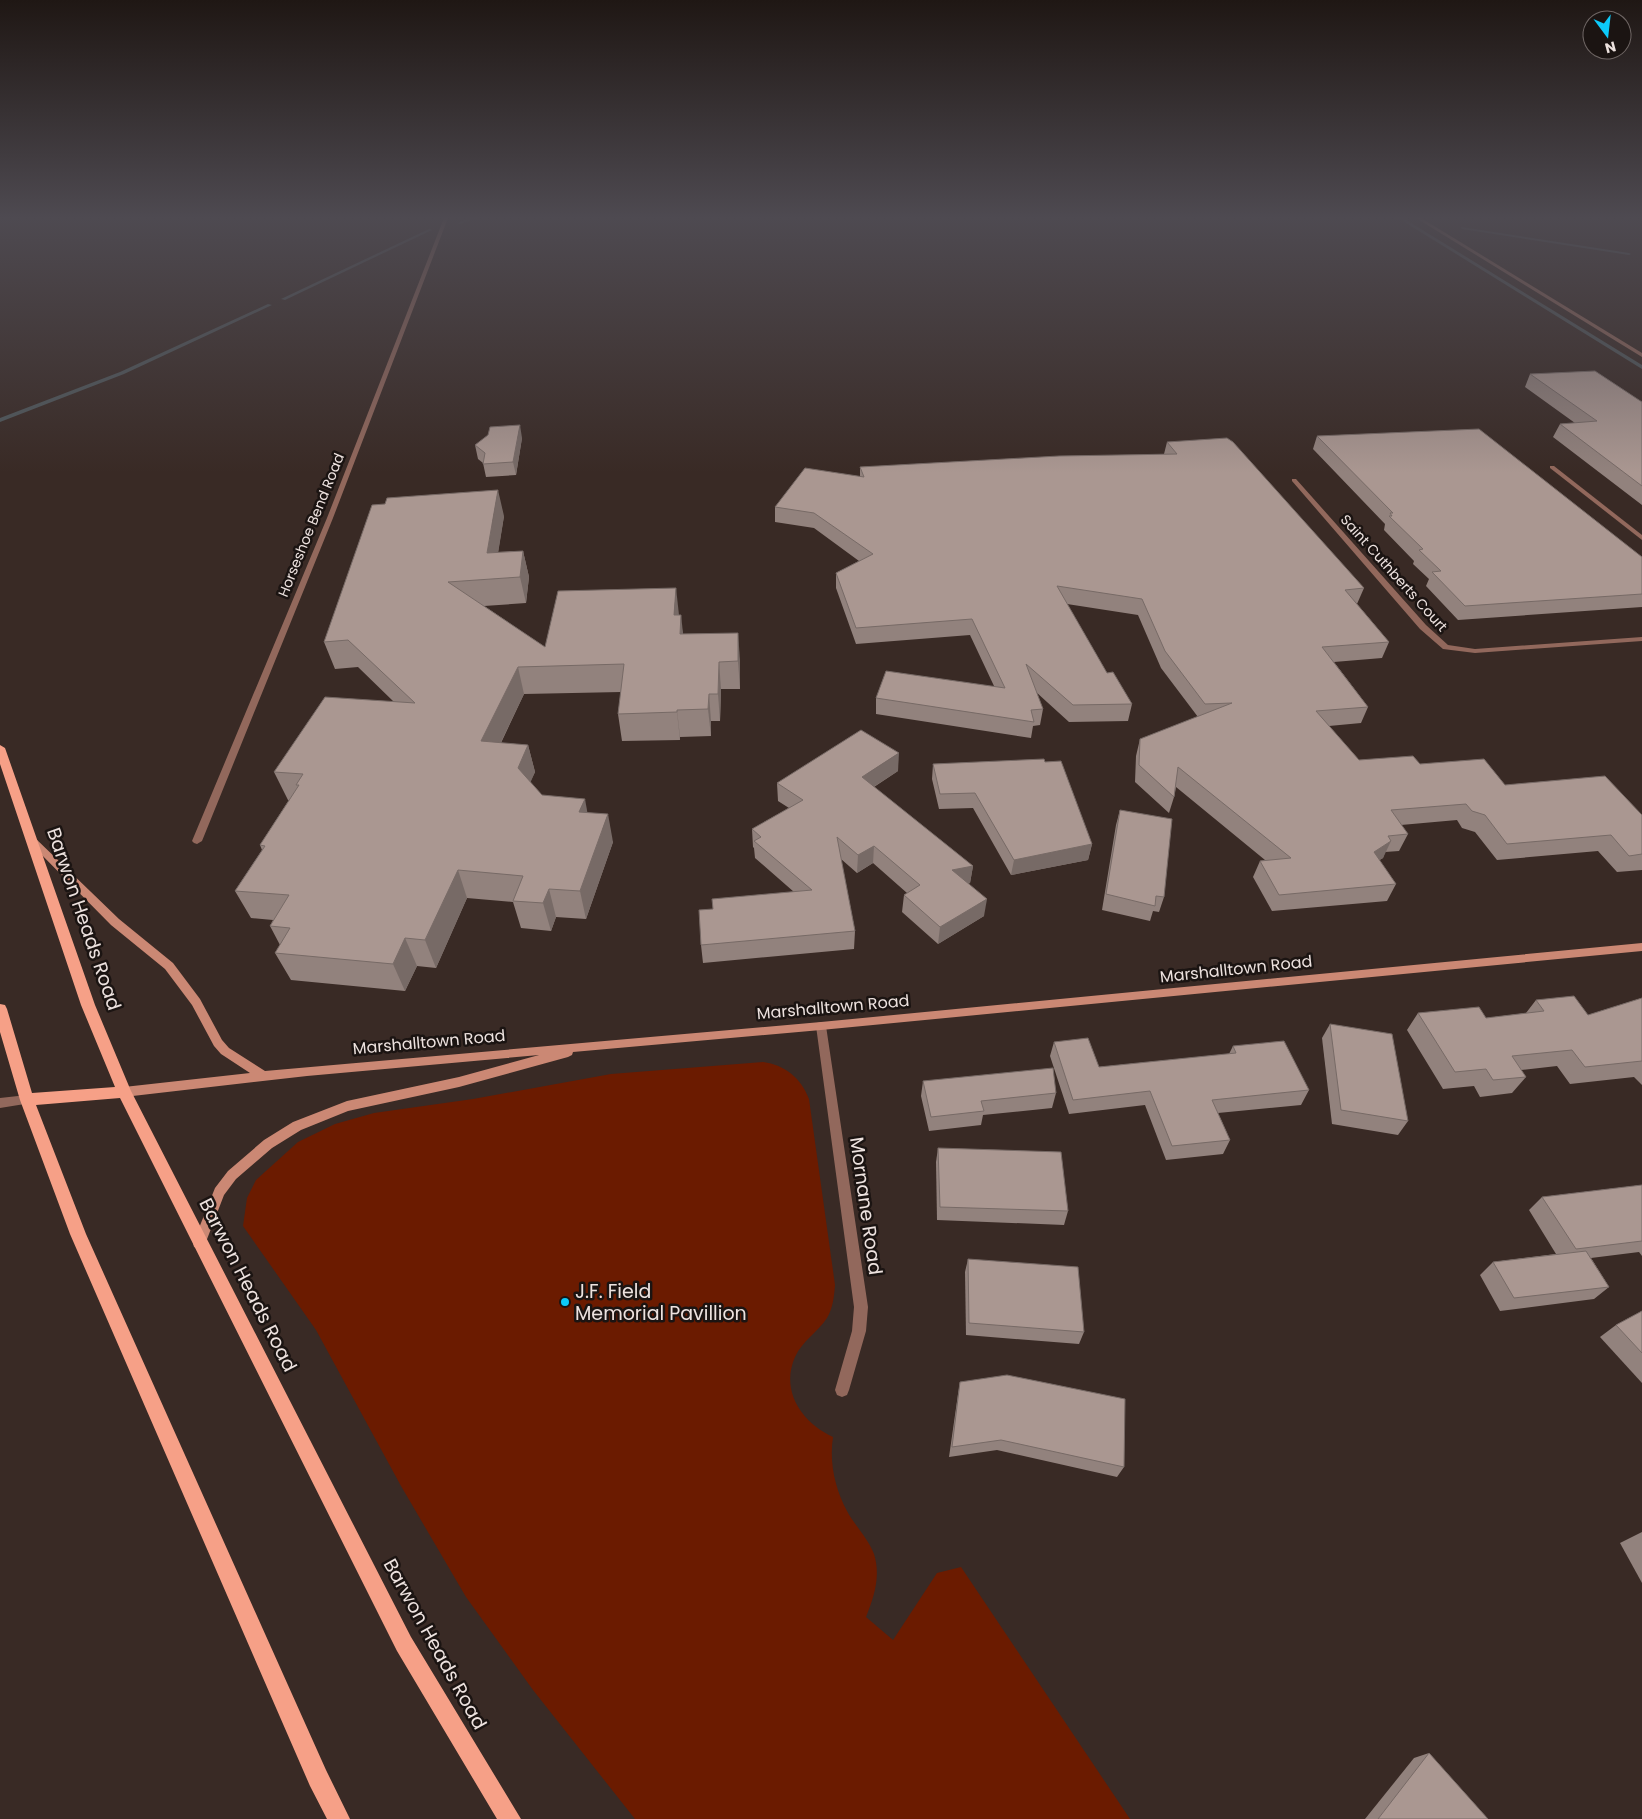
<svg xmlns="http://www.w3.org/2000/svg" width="1642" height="1819" viewBox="0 0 1642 1819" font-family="Poppins,sans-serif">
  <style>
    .green { fill: #6b1b00 }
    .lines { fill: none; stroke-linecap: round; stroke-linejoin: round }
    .stream { fill: #50585b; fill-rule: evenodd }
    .street { fill: #92685c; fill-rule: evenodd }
    .secondary { fill: #cb8874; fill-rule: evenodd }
    .primary { fill: #f6a087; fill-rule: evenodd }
    .wall { fill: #92827d }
    .shaded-wall { fill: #776a66 }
    .building { fill: #aa9791; stroke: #776a66 }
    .poi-dot { fill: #0ccafa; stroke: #1b1412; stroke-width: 2 }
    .labels { text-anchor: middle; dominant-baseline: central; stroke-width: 5; stroke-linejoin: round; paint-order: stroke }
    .far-street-label { font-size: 14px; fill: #ede2df; stroke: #1b1412 }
    .street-label { font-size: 16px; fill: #ede2df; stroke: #1b1412 }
    .near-street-label { font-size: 19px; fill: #ede2df; stroke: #1b1412 }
    .near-poi-label { font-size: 19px; fill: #ede2df; stroke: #1b1412; text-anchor: start }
  </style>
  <rect width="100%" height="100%" fill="#392a25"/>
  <path class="green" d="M763,1062C785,1065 801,1078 809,1099L835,1285C834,1297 833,1308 827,1318C818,1332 802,1341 795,1357C780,1391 802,1423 833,1437C829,1462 835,1489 847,1511C855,1526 868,1538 874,1554C881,1576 874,1597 866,1617L893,1640L937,1573L961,1567L1130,1819H635L533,1690L466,1597L401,1486L316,1330L243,1226L247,1198L256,1180L298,1142L335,1124L374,1113L473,1099L611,1074Z"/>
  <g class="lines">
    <g class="stream">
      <path d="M471,218H478L460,224L458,223Z"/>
      <path d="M1398,218H1403L1642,365V369Z"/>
      <path d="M1461,227L1629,253L1631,254L1629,255L1462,229Z"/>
      <path d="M429,229L432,230L285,300L281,299Z"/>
      <path d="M268,304L272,305L124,374L0,422V418L120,372Z"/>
    </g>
    <g class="street">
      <path d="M444,218H448L333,518L202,841L197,844L194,843L192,841L327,518Z"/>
      <path d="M1416,218H1421L1642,353V357Z"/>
      <path d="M1550,466H1554L1642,535V540L1550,468Z"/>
      <path d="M1292,479H1296L1426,625L1448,645L1475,649L1642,637V641L1475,653L1443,649L1420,629L1292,481Z"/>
      <path d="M821,1022L825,1023L826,1026L868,1307L866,1331L849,1390L847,1395L842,1397L837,1395L835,1390L852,1331L854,1307L816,1026L817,1023Z"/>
      <path d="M27,1095L31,1097L33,1100L31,1103L0,1108V1098Z"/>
    </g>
    <path class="secondary" d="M31,836L34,837L119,919L173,963L200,999L222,1040L229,1048L265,1071L821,1022L1642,943V951L821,1030L573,1052L572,1055L568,1057L459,1087L348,1111L301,1130L272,1148L236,1179L224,1195L204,1247L199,1249L194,1247L193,1243L215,1188L228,1171L264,1140L293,1122L347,1101L459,1077L539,1055L307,1076L124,1097L120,1095L118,1092L120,1089L124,1087L250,1073L221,1054L214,1046L192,1005L165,969L111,925L28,841L26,839Z"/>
    <path class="primary" d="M0,745L5,748L95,1005L131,1091L411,1637L521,1819H497L397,1651L120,1098L36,1105L86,1234L326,1770L350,1819H327L310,1786L70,1234L20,1100L0,1032V1004L5,1005L7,1009L32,1093L115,1087L81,1005L0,764Z"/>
  </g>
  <g class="wall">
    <path d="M1530,374L1642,402V505L1553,437L1560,424L1575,423L1525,387Z"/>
    <path d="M1317,436L1642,557V607L1458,620L1426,586L1429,579L1413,564L1414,561L1384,530L1385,524L1313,449Z"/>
    <path d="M522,438L516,475L486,477L483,463L478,459L475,445Z"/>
    <path d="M1167,442L1364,588L1357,604L1389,642L1382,658L1334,662L1368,707L1361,723L1329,726L1359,760L1420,764L1505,785L1642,815V870L1617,872L1598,851L1497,860L1475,832L1462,828L1457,820L1401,825L1408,834L1399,851L1385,852L1383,858L1379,860L1396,884L1387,901L1272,911L1253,877L1260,861L1265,860L1176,787L1174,797L1169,813L1135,782L1136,756L1140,739L1198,717L1161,668L1138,615L1067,604L1107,673L1132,704L1128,721L1069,722L1036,692L1043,709L1040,725L1033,726L1031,738L876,714V698L994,686L970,635L856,644L836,588V573L859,561L814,528L775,522V507L860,477V467L1164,454Z"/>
    <path d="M504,516L498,552L523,551L529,577L526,603L484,606L545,647L679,615L683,634L740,660V689H721L720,721H711V736L680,737V740L622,741L618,714L621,692L524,694L501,743L528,745L535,772L530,782L542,795L588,813L613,842L586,919L556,917L551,931L521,928L513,902L467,898L436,968L417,966L405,991L291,980L275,953L280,945L270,926L273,920L251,918L235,891L262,850L260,845L289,800H288L274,772L394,702L358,667L335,669L324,642Z"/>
    <path d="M1045,762L1092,844L1088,860L1011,875L973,808L939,809L932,779L933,764Z"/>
    <path d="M898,771L874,787L973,866L970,883L968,884L984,916L938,944L902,912L904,895L907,893L873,863L857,873L841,859L855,931L854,949L703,963L701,945L713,909L794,892L755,858L754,848L753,847L752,829L789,808L778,801L777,783Z"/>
    <path d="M1120,810L1164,897L1159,912L1153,911L1150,921L1102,910L1116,825Z"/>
    <path d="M1642,998V1085L1634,1077L1570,1084L1557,1066L1521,1070L1526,1077L1512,1093L1480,1097L1474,1086L1443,1089L1407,1030L1418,1013L1486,1018L1526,1013L1536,1000L1588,1015Z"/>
    <path d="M1330,1024L1408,1121L1398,1135L1332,1124L1322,1038Z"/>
    <path d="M1054,1042L1099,1067L1229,1054L1233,1046L1309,1090L1301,1105L1218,1113L1230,1140L1223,1154L1166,1160L1145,1105L1069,1114L1050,1056Z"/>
    <path d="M923,1081L1056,1093L1052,1108L983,1115L981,1125L929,1131L921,1096Z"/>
    <path d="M938,1148L1068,1211L1064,1225L937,1220L936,1162Z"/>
    <path d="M1642,1185V1256L1639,1252L1591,1258L1609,1287L1594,1299L1500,1311L1480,1275L1493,1262L1556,1254L1529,1210L1542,1197Z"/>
    <path d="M968,1259L1084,1332L1079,1344L966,1335L965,1272Z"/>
    <path d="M1642,1311V1383L1600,1337L1616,1325Z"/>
    <path d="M960,1382L1124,1467L1117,1477L997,1450L949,1457L958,1394Z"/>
    <path d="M1642,1532V1583L1620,1543Z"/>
    <path d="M1429,1753L1488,1819H1365L1414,1758Z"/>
  </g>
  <g class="shaded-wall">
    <path d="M520,425L522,438L516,475L513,462Z"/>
    <path d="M498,490L504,516L494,579L487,553Z"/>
    <path d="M523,551L529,577L526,603L520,577Z"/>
    <path d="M676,588L679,615L677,642L674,615Z"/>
    <path d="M681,615L684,642L680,634Z"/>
    <path d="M738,633L740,660V689L738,661Z"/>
    <path d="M719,662L721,689L720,721L718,694Z"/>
    <path d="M518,667L524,694L488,769L481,741Z"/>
    <path d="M709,694L711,721V736L708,709Z"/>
    <path d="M677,710L680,737V740L677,712Z"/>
    <path d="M528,745L535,772L525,795L518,768Z"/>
    <path d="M899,753L898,771L861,795L862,777Z"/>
    <path d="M585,799L590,827L579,812Z"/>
    <path d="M608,814L613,842L586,919L580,891Z"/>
    <path d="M1391,841L1383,858L1366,869L1374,852Z"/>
    <path d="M1092,844L1088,860L1011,875L1014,860Z"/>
    <path d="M874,846L873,863L857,873L858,855Z"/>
    <path d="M973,866L970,883L950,887L952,870Z"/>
    <path d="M458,870L467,898L436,968L425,940Z"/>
    <path d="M549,889L556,917L551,931L543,903Z"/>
    <path d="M987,899L984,916L938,944L940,927Z"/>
    <path d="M405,938L417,966L405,991L393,964Z"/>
  </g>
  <g class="building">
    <path d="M1595,371L1642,402V486L1560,424L1597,421L1530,374Z"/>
    <path d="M520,425L513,462L483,464L485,453L475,445L488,435L490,427Z"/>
    <path d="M1479,429L1642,557V594L1465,606L1432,572L1441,571L1419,550L1423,549L1389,516H1392L1390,513H1393L1317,436Z"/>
    <path d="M1227,438L1233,442L1364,588L1345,590L1389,642L1322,647L1368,707L1316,711L1359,760L1413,756L1420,764L1484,759L1505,785L1605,776L1642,815V854L1629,856L1611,835L1507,844L1485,815L1472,811L1466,804L1391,810L1408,834L1388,836L1391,841L1374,852L1396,884L1279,895L1260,861L1291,858L1178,767L1174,797L1139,765L1140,739L1232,703L1205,704L1165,651L1142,599L1057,586L1107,673L1113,672L1132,704L1073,705L1026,664L1043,709L1031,710L1034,722L876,698L886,671L1005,688L972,619L856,628L836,573L873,554L814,513L775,507L805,468L864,477L860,467L1059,456L1177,454L1167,442Z"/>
    <path d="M498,490L487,553L523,551L520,577L448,582L545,647L558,591L676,588L674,615H681L680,634L738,633V661L719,662L718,694H709L708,709L677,710V712L618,714L624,664L518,667L481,741L528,745L518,768L542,795L585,799L579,812L608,814L580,891L549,889L543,903L513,901L523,876L458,870L425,940L405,938L393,964L275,953L290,928L270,926L289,895L235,891L265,846L260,845L299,785H296L303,774L274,772L325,697L415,703L348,640L324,642L372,505L385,504L387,498Z"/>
    <path d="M861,730L899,753L862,777L973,866L952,870L987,899L940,927L904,895L920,885L874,846L858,855L837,837L855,931L701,945L699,910L713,909L712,899L812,890L754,841L761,837L752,829L803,800L777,783Z"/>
    <path d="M1044,759L1045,762L1061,761L1092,844L1014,860L975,793L940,794L933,764Z"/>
    <path d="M1120,810L1172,819L1164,897L1156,896L1155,906L1106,894Z"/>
    <path d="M1574,996L1588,1015L1642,998V1061L1585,1067L1572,1050L1512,1056L1526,1077L1493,1080L1486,1069L1455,1072L1418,1013L1479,1007L1486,1018L1544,1011L1536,1000Z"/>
    <path d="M1330,1024L1392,1034L1408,1121L1341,1110Z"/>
    <path d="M1088,1038L1099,1067L1236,1053L1233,1046L1284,1041L1309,1090L1212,1100L1230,1140L1172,1146L1150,1091L1073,1100L1054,1042Z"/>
    <path d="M1053,1068L1056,1093L981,1101L984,1111L931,1117L923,1081Z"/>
    <path d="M938,1148L1061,1152L1068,1211L940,1207Z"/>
    <path d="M1642,1185V1241L1576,1249L1542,1197Z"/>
    <path d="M1586,1251L1609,1287L1514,1298L1493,1262Z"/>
    <path d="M968,1259L1078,1267L1084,1332L969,1323Z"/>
    <path d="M1642,1311V1353L1616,1325Z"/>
    <path d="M1007,1375L1125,1399L1124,1467L1001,1440L952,1447L960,1382Z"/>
    <path d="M1429,1753L1488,1819H1378Z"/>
  </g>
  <linearGradient id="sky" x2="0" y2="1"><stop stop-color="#1f1714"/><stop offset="0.46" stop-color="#4e4a51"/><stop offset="1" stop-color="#4e4a51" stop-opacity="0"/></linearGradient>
  <rect width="1642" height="473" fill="url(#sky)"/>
  <circle class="poi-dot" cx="565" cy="1302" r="5"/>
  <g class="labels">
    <g class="far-street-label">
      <text transform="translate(311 525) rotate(-68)">Horseshoe Bend Road</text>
      <text transform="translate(1394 573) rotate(48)">Saint Cuthberts Court</text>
    </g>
    <g class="street-label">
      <text transform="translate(1236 969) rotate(-6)">Marshalltown Road</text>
      <text transform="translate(833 1007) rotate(-5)">Marshalltown Road</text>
      <text transform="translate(429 1042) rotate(-5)">Marshalltown Road</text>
    </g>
    <g class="near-street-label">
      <text transform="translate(84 919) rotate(71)">Barwon Heads Road</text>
      <text transform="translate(866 1206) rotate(82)">Mornane Road</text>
      <text transform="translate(248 1285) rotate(63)">Barwon Heads Road</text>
      <text transform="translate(435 1644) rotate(61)">Barwon Heads Road</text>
    </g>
    <g class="near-poi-label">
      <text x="575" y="1291">J.F. Field<tspan x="575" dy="22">Memorial Pavillion</tspan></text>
    </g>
  </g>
  <g transform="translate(1607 35) rotate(165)"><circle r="24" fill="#1b1412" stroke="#6f6664"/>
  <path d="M0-4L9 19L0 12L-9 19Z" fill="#0ccafa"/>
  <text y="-8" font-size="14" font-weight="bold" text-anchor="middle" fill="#ede2df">N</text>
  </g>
</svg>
